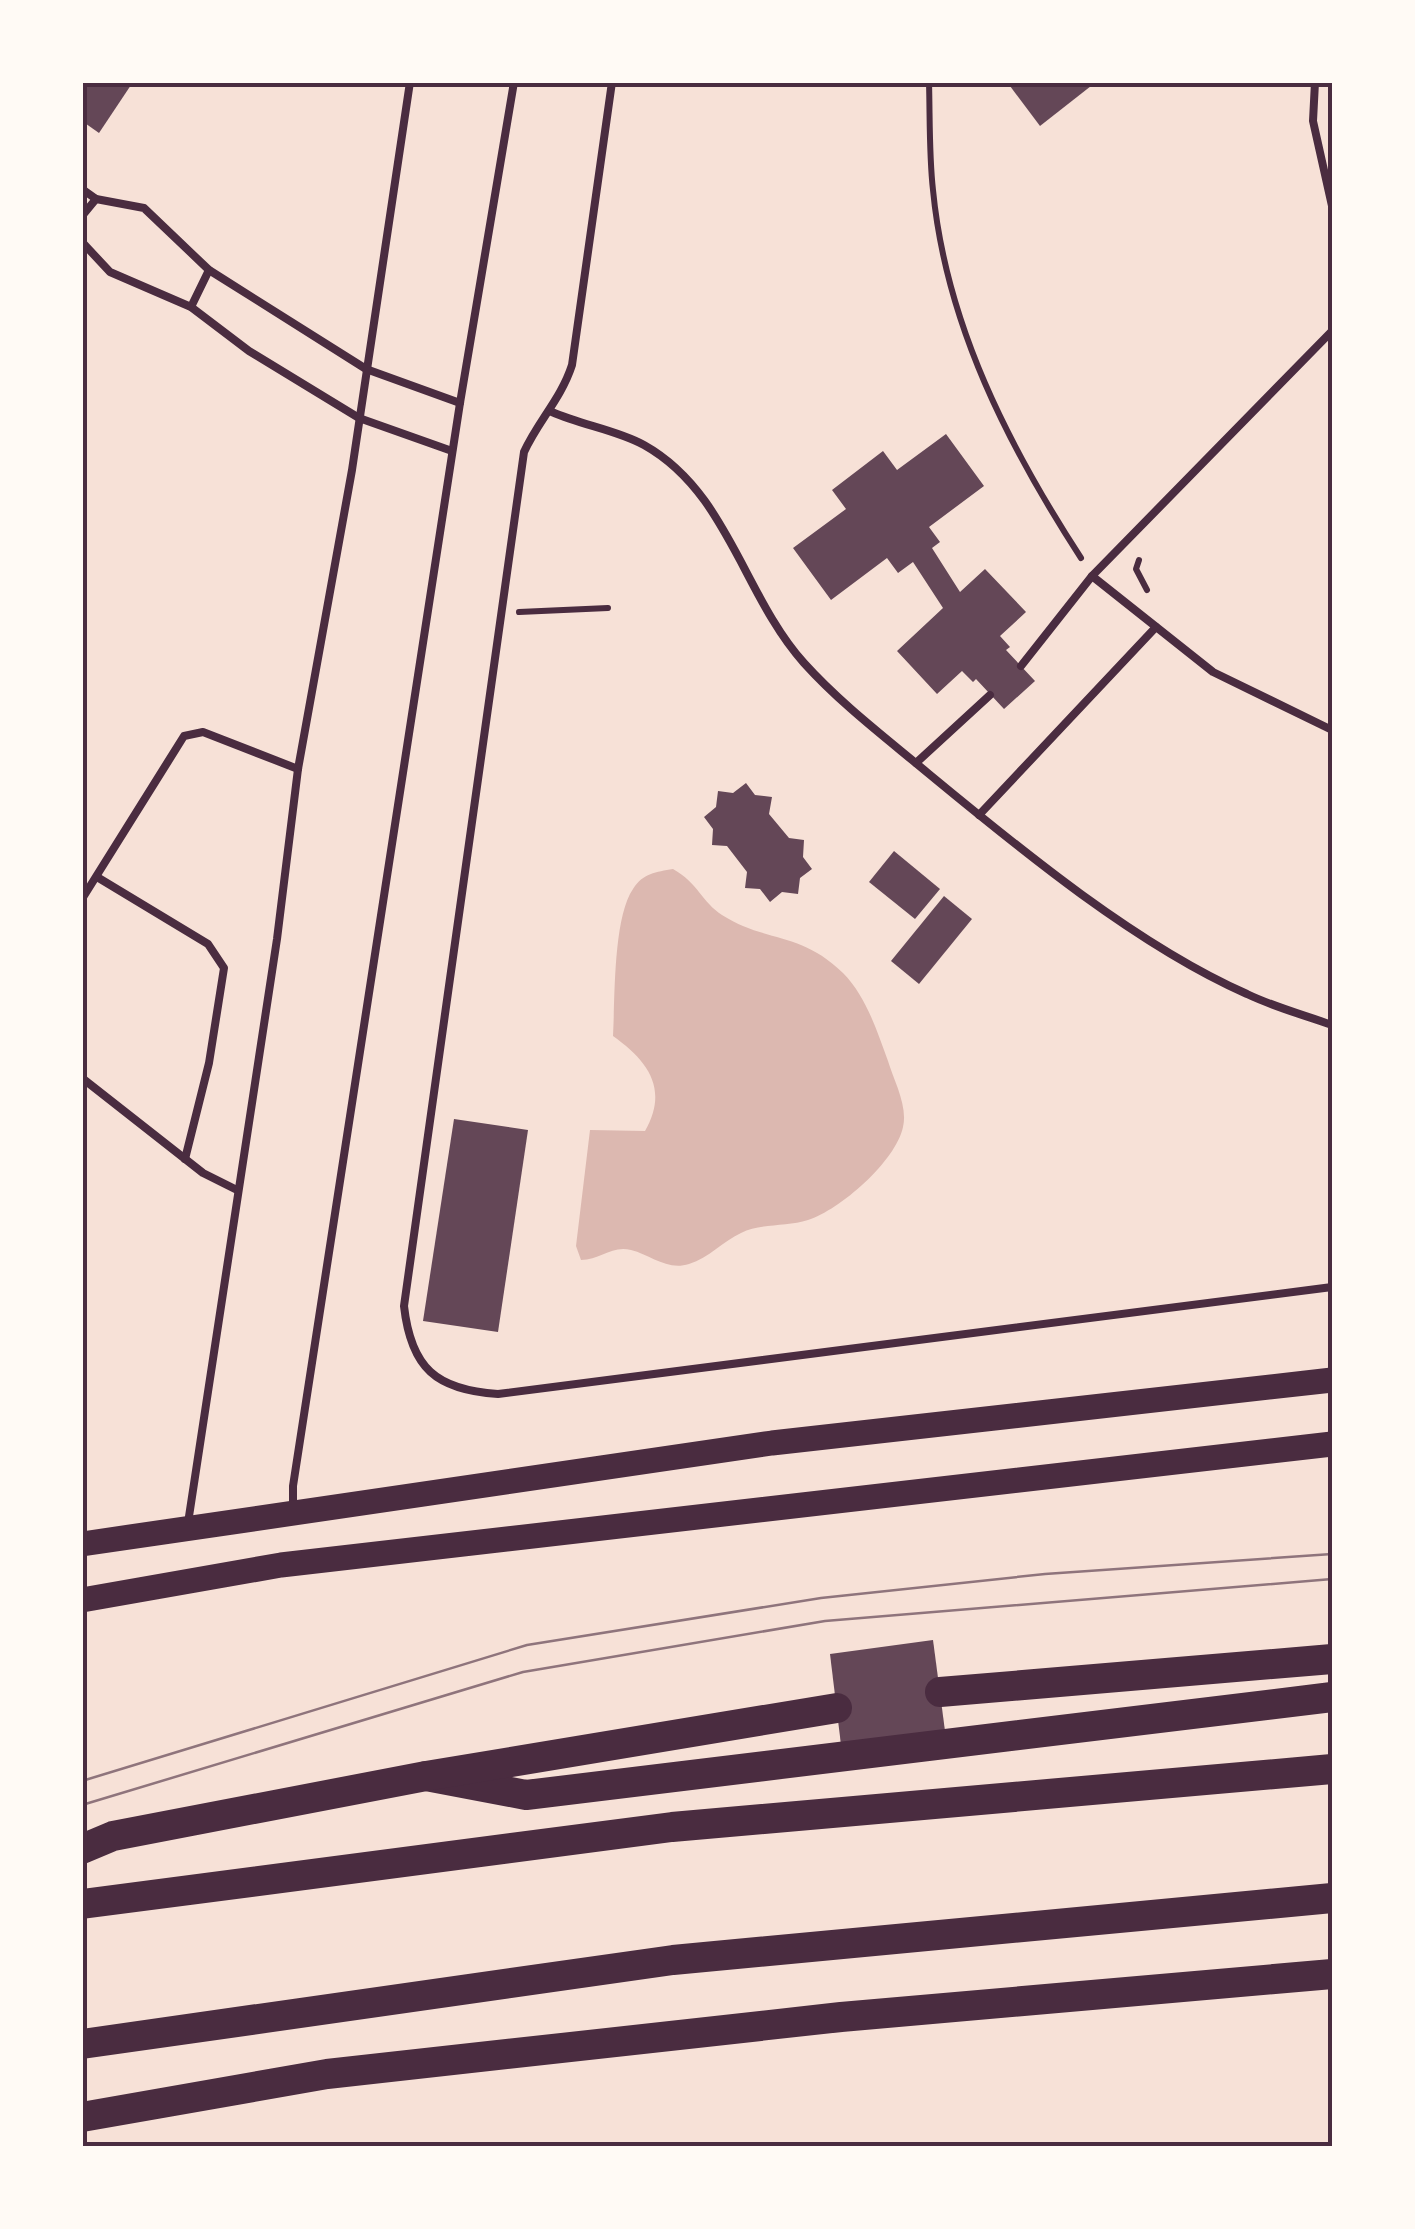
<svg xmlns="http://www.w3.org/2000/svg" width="1415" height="2229" viewBox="0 0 1415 2229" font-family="'Noto Serif',serif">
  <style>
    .water { fill: #dcb8b0 }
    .building { fill: #644757 }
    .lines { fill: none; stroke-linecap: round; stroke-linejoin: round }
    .path { stroke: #4a2c40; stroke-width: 6 }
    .service { stroke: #4a2c40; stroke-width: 8 }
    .primary { stroke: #4a2c40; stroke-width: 25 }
    .motorway { stroke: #4a2c40; stroke-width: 30 }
    .tram { stroke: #8f747c; stroke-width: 2.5 }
    .neatline { fill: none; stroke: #4a2c40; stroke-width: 4 }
  </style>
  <rect width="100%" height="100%" fill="#f7e1d7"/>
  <path class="water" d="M673,869C698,883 702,902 722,915C766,943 800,931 843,973C866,996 877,1031 888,1061C894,1081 908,1106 903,1127C896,1161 840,1210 808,1220C787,1227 761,1223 741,1233C723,1241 709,1258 689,1264C667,1271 651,1255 631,1250C612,1245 600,1260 581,1260L576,1246L590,1130L645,1131C669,1089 648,1061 613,1036C615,1000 613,918 633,889C643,873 656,872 673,869Z"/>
  <g class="building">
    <path d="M82,82H133L99,133L82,121Z"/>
    <path d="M1007,82H1089L1091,86L1040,126Z"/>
    <path d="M946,434L984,486L929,527L940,542L932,548L960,592L985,569L1026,612L1000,636L1010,647L1006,650L1035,681L1004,709L976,679L973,682L962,671L937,694L897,651L943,608L913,562L898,573L887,558L831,600L793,548L846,509L832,490L883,451L897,470Z"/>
    <path d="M746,783L755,795L772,797L769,814L789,838L804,840L803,857L812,869L800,878L798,894L782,892L770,902L760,889L745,888L747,872L727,846L712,845L713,829L704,817L716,807L718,791L733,793Z"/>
    <path d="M894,851L940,889L915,919L869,882Z"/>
    <path d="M944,896L972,919L919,984L891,961Z"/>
    <path d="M454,1119L528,1130L498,1332L423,1321Z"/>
    <path d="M933,1640L945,1731L841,1745L830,1654Z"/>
  </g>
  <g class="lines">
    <g class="path">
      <path d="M929,82C930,118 929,155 933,190C946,325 1009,447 1081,558"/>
      <path d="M1139,560L1136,569L1147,590"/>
      <path d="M519,612L608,608"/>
    </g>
    <g class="service">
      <path d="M612,82L572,365C561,399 538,421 524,452L404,1306C411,1368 436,1390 498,1394L1332,1287"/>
      <path d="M1315,82L1313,121L1332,206"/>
      <path d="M82,189L96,199L144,208L209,270L366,369L460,403"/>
      <path d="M82,216L96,199"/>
      <path d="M82,242L110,272L191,307L249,351L359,418L452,451"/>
      <path d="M191,307L209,270"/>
      <path d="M552,412C581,425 617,430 644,445C728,492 743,595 804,663C841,704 886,738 929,774C1021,850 1138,946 1247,994C1274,1007 1304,1015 1332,1025"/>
      <path d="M1092,576L1213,672L1332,730"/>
      <path d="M1021,666L1092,576L1332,331"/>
      <path d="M916,763L990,695"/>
      <path d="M979,815L1156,627"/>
      <path d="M97,877L208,944L224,968L209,1063L185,1159"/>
      <path d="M82,899L184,736L203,732L298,769"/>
      <path d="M82,1078L203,1173L237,1190"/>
      <path d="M293,1511V1486L460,403L514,82"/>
      <path d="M188,1523L277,939L298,769L352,470L410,82"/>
    </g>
    <g class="primary">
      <path d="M82,1544L772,1443L1332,1380"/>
      <path d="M82,1600L281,1565L1332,1444"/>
    </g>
    <g class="motorway">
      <path d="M940,1692L1332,1659"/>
      <path d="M426,1776L526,1795L1332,1697"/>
      <path d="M82,1849L113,1836L426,1776L837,1708"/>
      <path d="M82,1904L672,1827L1332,1769"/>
      <path d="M82,2044L673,1960L1332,1898"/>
      <path d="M82,2117L327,2074L841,2017L1332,1974"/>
    </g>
    <g class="tram">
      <path d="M82,1781L527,1645L821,1598L1045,1574L1332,1554"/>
      <path d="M82,1805L523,1672L825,1621L1332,1579"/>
    </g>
  </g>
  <rect width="1415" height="2229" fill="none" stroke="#fffaf5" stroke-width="170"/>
  <rect x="85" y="85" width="1245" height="2059" class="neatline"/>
</svg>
